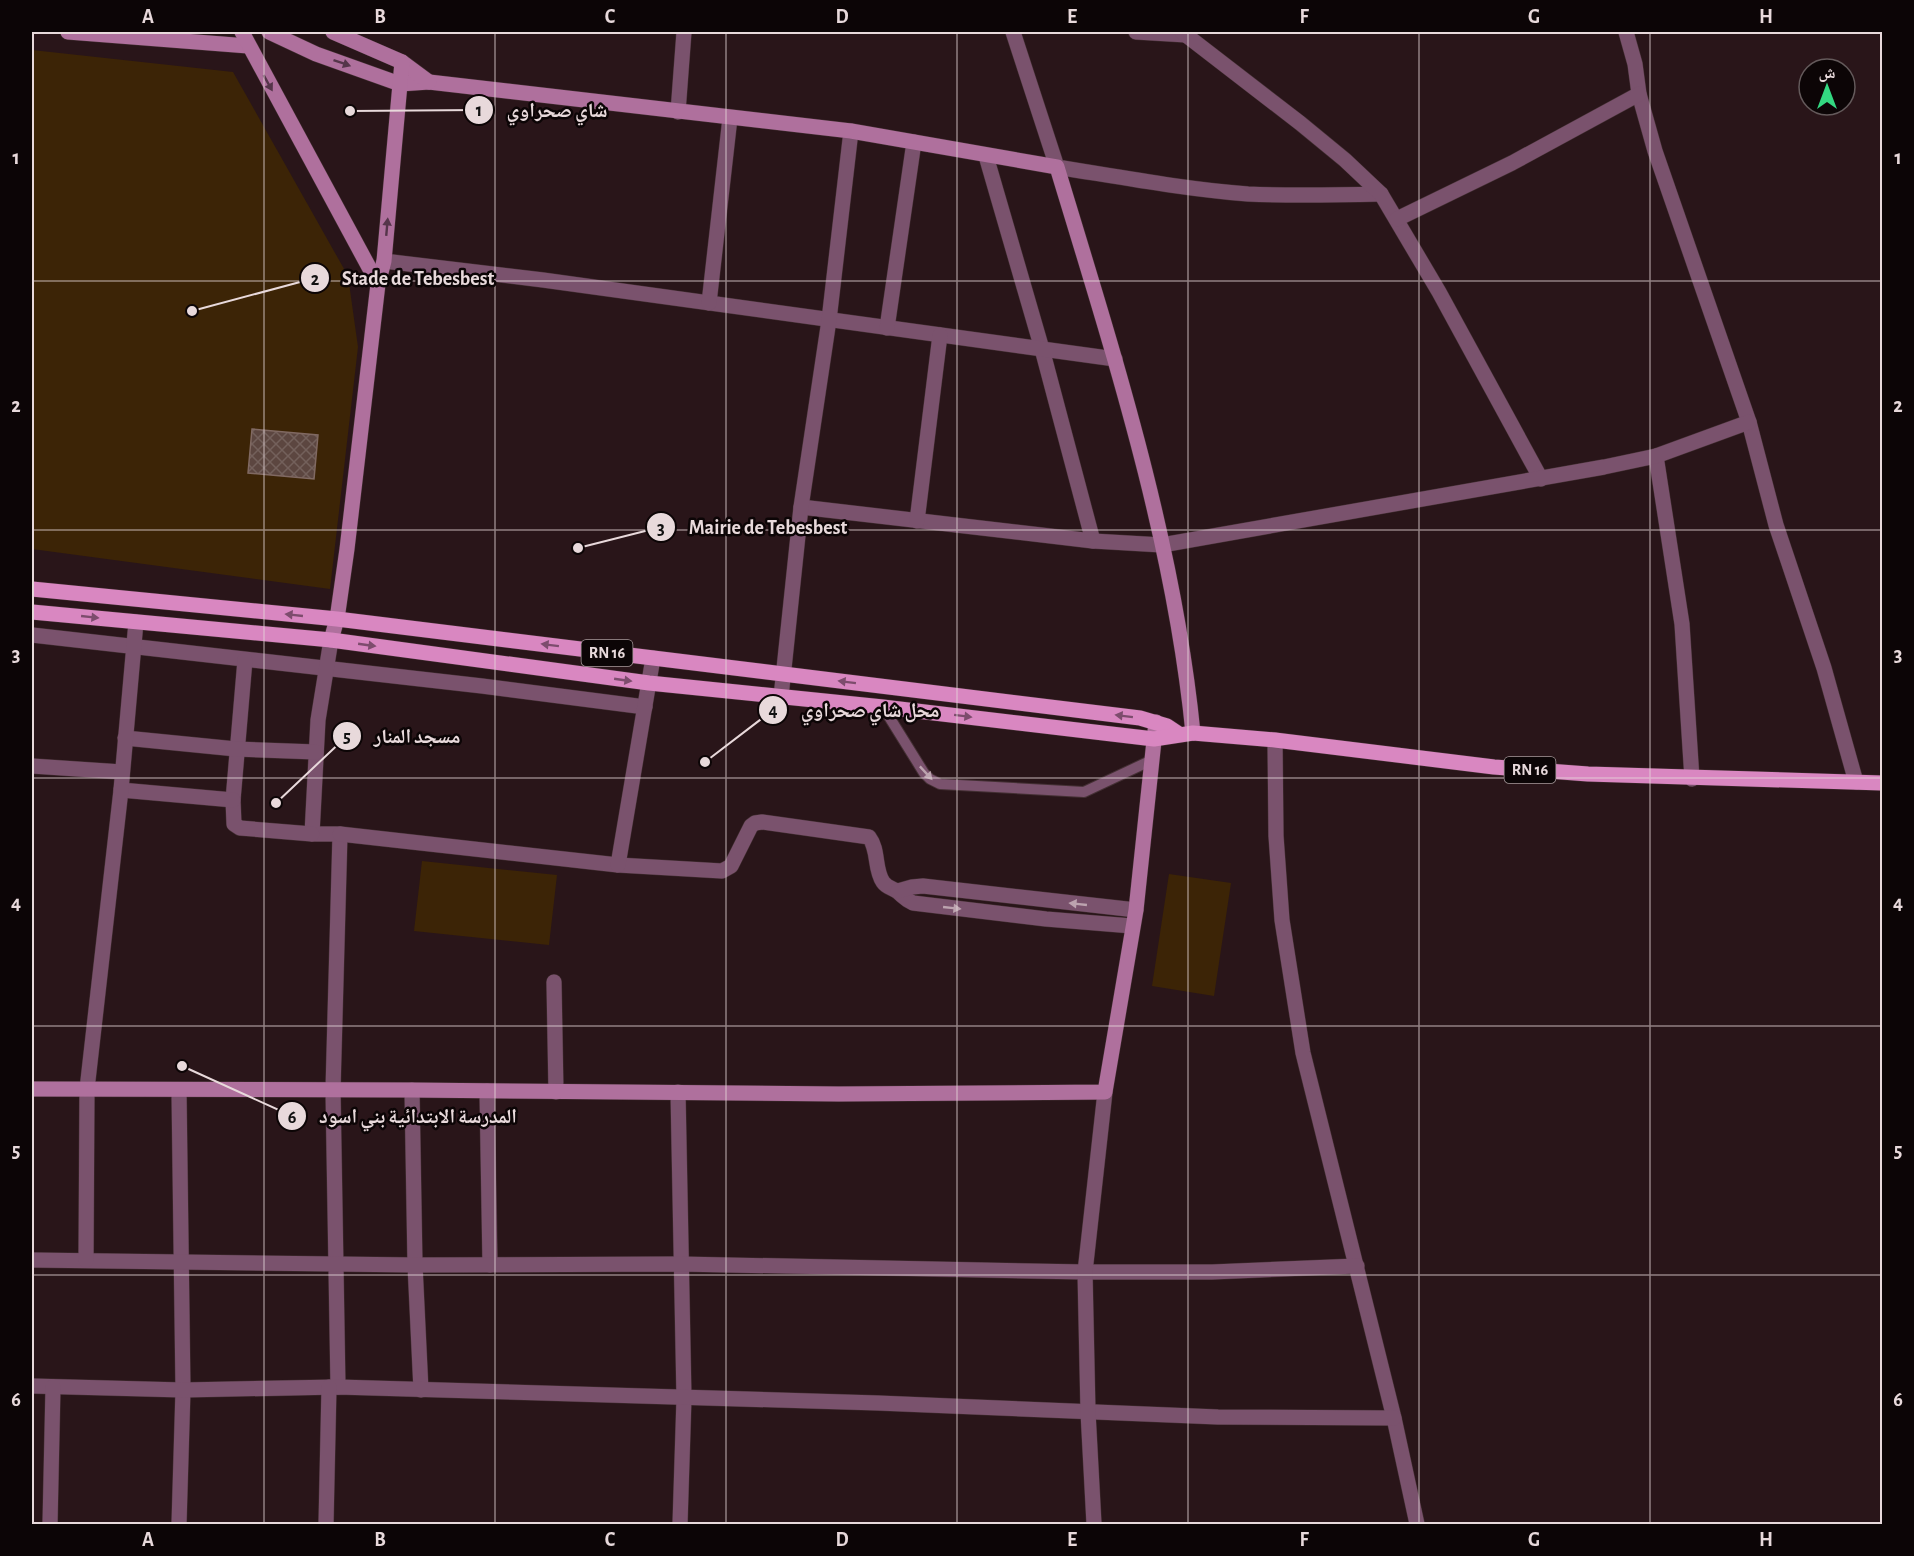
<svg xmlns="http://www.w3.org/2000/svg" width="1914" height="1556" viewBox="0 0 1914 1556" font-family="'Alegreya Sans','Noto Naskh Arabic',sans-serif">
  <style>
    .garden { fill: #3c2406 }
    .building { fill: url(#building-cross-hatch); stroke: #806962; stroke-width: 1.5 }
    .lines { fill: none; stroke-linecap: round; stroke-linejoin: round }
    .lane-casing { stroke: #443034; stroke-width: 12 }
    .street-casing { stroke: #443034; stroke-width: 16 }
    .secondary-casing { stroke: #443034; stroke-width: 16 }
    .primary-casing { stroke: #443034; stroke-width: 16 }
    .lane { stroke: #7a526d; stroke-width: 10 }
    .street { stroke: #7a526d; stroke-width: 15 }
    .secondary { stroke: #af709d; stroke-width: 15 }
    .primary { stroke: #d987c1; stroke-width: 15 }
    .oneway { fill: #55354a }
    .oneway2 { fill: #7d4c6d }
    .oneway3 { fill: #bca3af }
    .grid { fill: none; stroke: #e8d9db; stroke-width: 1.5; stroke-opacity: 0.55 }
    .labels { text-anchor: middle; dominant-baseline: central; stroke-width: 5; stroke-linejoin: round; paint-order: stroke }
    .shield { fill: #0c0506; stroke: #a6999b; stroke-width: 1.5 }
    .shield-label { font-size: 16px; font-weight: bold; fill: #e8d9db }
    .leader { fill: none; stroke: #e8d9db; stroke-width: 2 }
    .callout-dot { fill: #e8d9db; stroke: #0c0506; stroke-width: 2 }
    .mark-label { font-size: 18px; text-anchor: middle; font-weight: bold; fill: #111 }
    .callout-label { font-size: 20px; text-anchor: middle; font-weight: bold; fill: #e8d9db; stroke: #0c0506; stroke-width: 5; stroke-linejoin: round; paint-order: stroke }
    .neatline { fill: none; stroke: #e8d9db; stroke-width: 2 }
    .grid-label { font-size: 20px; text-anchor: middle; font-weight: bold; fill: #e8d9db }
  </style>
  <defs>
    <pattern id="building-cross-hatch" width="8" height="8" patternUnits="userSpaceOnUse" patternTransform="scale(1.5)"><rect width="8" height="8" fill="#5c4640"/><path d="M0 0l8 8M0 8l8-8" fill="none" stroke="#73605b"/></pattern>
  </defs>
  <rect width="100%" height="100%" fill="#291519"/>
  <g class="garden">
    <path d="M32,50L233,72L348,276L358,347L330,589L32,549Z"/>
    <path d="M422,861L557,875L549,945L414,931Z"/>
    <path d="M1169,874L1231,883L1214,996L1152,986Z"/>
  </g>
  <path class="building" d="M252,429L318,435L314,479L248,473Z"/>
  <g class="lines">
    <g class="lane-casing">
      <path id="lane" d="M883,707L924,773L930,779L940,784L1084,792L1152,760"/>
    </g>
    <g class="street-casing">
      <g id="street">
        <path d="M1013,32L1057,167C1120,177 1184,189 1248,194C1292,196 1337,195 1381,194"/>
        <path d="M1136,32L1186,35"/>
        <path d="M1182,32L1300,123L1345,160L1381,194L1439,292L1541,479"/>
        <path d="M1626,32L1635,64L1639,94L1655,151L1749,422L1776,525L1824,668L1856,782"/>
        <path d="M678,112L684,32"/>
        <path d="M986,156L1042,349L1093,541"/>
        <path d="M1397,219L1512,163L1639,94"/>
        <path d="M384,261L543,280L1115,359"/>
        <path d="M709,303L730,118"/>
        <path d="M887,328L914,142"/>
        <path d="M1656,456L1682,624L1692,779"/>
        <path d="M801,507L1093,541L1162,545L1604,467L1656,456L1749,422"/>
        <path d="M917,521L940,335"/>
        <path d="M32,635L482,686L645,707"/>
        <path d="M331,640L318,720L312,834H340L333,1090L338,1387"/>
        <path d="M245,660L233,800L234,824L240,828L312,834"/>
        <path d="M781,697L801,507L829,320L851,131"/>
        <path d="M125,738L236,749L316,752"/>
        <path d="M1275,740L1276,836L1282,920L1303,1053L1394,1418L1417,1524"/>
        <path d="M32,766L122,772"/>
        <path d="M121,790L233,800"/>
        <path d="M340,834L618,865L722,871L731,866L751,826L755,823L762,822L869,837C879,850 874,869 883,882C887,888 893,888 898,892C904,897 906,900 913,903L1046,919L1132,926"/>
        <path d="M618,865L653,658"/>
        <path d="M898,891L912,887L923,886L1136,910"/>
        <path d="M554,982L556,1092"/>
        <path d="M412,1090L415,1265L421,1390"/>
        <path d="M179,1091L183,1390L179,1524"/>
        <path d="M487,1091L490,1265"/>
        <path d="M678,1092L684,1398L680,1524"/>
        <path d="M32,1260L415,1265L680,1264L1085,1272H1212L1357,1266"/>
        <path d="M86,1260L87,1089L121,790L136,622"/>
        <path d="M32,1386L183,1390L338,1387L878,1403L1218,1417L1394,1418"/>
        <path d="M50,1524L53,1387"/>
        <path d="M326,1524L329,1387"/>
        <path d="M1094,1524L1088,1412L1085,1272L1105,1092"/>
      </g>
    </g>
    <g class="secondary-casing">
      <g id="secondary">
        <path d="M68,32L248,46"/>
        <path d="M242,32L378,284"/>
        <path d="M269,32L316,54L400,84L429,82L851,131L1057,167C1113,352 1174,540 1193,733"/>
        <path d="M333,32L402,62L429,82"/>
        <path d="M331,640L337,619L347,549L378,284L384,261L402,62"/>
        <path d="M32,1089L412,1090L839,1094L1105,1092L1136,910L1156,722"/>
      </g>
    </g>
    <g class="primary-casing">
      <g id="primary">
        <path d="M32,589L337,619L1140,718L1167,726L1179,734"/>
        <path d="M32,612L331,640L649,683L883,707L1154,739L1193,733L1275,740L1494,767L1588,774L1882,783"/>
      </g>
    </g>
    <use href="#lane" class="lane"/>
    <use href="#street" class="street"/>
    <use href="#secondary" class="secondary"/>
    <use href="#primary" class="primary"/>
  </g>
  <defs><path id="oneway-solid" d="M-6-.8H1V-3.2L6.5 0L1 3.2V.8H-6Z" transform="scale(1.5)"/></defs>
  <g class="oneway">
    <use href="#oneway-solid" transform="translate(342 63) rotate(19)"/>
    <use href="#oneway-solid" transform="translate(268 83) rotate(61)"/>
    <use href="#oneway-solid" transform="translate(387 227) rotate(-85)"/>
  </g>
  <g class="oneway2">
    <use href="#oneway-solid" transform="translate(294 615) rotate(-174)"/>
    <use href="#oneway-solid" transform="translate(90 617) rotate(6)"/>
    <use href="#oneway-solid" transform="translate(367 645) rotate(8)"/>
    <use href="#oneway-solid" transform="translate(550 645) rotate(-173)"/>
    <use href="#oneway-solid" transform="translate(623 680) rotate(8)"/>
    <use href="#oneway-solid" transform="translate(847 682) rotate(-173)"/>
    <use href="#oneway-solid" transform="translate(963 716) rotate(7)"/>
    <use href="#oneway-solid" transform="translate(1124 716) rotate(-173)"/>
  </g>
  <g class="oneway3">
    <use href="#oneway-solid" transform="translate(926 773) rotate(47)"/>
    <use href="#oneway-solid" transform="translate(1078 904) rotate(-174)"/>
    <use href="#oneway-solid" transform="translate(952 908) rotate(6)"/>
  </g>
  <path class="grid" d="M264,32V1524M495,32V1524M726,32V1524M957,32V1524M1188,32V1524M1419,32V1524M1650,32V1524M32,281H1882M32,530H1882M32,778H1882M32,1026H1882M32,1275H1882"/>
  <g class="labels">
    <g class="shield">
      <rect x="581.5" y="640" width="51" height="26" rx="4.5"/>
      <rect x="1504.5" y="757" width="51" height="26" rx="4.5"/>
    </g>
    <g class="shield-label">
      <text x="607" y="653">RN 16</text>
      <text x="1530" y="770">RN 16</text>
    </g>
  </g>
  <path class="leader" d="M350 111L479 110M192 311L315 278M578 548L661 527M705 762L773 710M276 803L347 736M182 1066L292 1116"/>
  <g class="callout-dot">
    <circle cx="350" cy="111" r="6"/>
    <circle cx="192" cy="311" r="6"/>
    <circle cx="578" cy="548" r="6"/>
    <circle cx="705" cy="762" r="6"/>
    <circle cx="276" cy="803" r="6"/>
    <circle cx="182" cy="1066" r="6"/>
    <circle cx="479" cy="110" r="15"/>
    <circle cx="315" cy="278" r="15"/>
    <circle cx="661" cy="527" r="15"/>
    <circle cx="773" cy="710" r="15"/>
    <circle cx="347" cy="736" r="15"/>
    <circle cx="292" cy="1116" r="15"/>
  </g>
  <g class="mark-label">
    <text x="479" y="116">1</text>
    <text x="315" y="285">2</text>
    <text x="661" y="534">3</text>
    <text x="773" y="716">4</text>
    <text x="347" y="742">5</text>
    <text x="292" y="1123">6</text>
  </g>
  <g class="callout-label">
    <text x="557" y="117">شاي صحراوي</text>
    <text x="418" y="285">Stade de Tebesbest</text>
    <text x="768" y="534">Mairie de Tebesbest</text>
    <text x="870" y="717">محل شاي صحراوي</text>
    <text x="417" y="743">مسجد المنار</text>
    <text x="418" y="1123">المدرسة الابتدائية بني اسود</text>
  </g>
  <rect width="1914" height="1556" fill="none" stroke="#0c0506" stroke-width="66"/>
  <g transform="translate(1827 87)"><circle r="28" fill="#0c0506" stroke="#645a5b" stroke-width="1.5"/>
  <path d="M0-4.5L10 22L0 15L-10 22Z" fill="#33d881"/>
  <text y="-9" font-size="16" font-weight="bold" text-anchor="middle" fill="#e8d9db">ش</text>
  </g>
  <rect x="33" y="33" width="1848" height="1490" class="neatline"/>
  <g class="grid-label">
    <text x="148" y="23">A</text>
    <text x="380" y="23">B</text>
    <text x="610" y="23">C</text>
    <text x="842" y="23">D</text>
    <text x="1072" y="23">E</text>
    <text x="1304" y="23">F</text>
    <text x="1534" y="23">G</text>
    <text x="1766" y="23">H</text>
    <text x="16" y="164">1</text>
    <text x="1898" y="164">1</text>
    <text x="16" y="412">2</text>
    <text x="1898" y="412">2</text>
    <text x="16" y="661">3</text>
    <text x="1898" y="661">3</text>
    <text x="16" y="909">4</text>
    <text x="1898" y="909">4</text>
    <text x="16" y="1157">5</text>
    <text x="1898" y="1157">5</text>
    <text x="16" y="1406">6</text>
    <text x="1898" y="1406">6</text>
    <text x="148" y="1546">A</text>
    <text x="380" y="1546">B</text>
    <text x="610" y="1546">C</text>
    <text x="842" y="1546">D</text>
    <text x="1072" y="1546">E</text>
    <text x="1304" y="1546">F</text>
    <text x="1534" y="1546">G</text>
    <text x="1766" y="1546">H</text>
  </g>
</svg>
